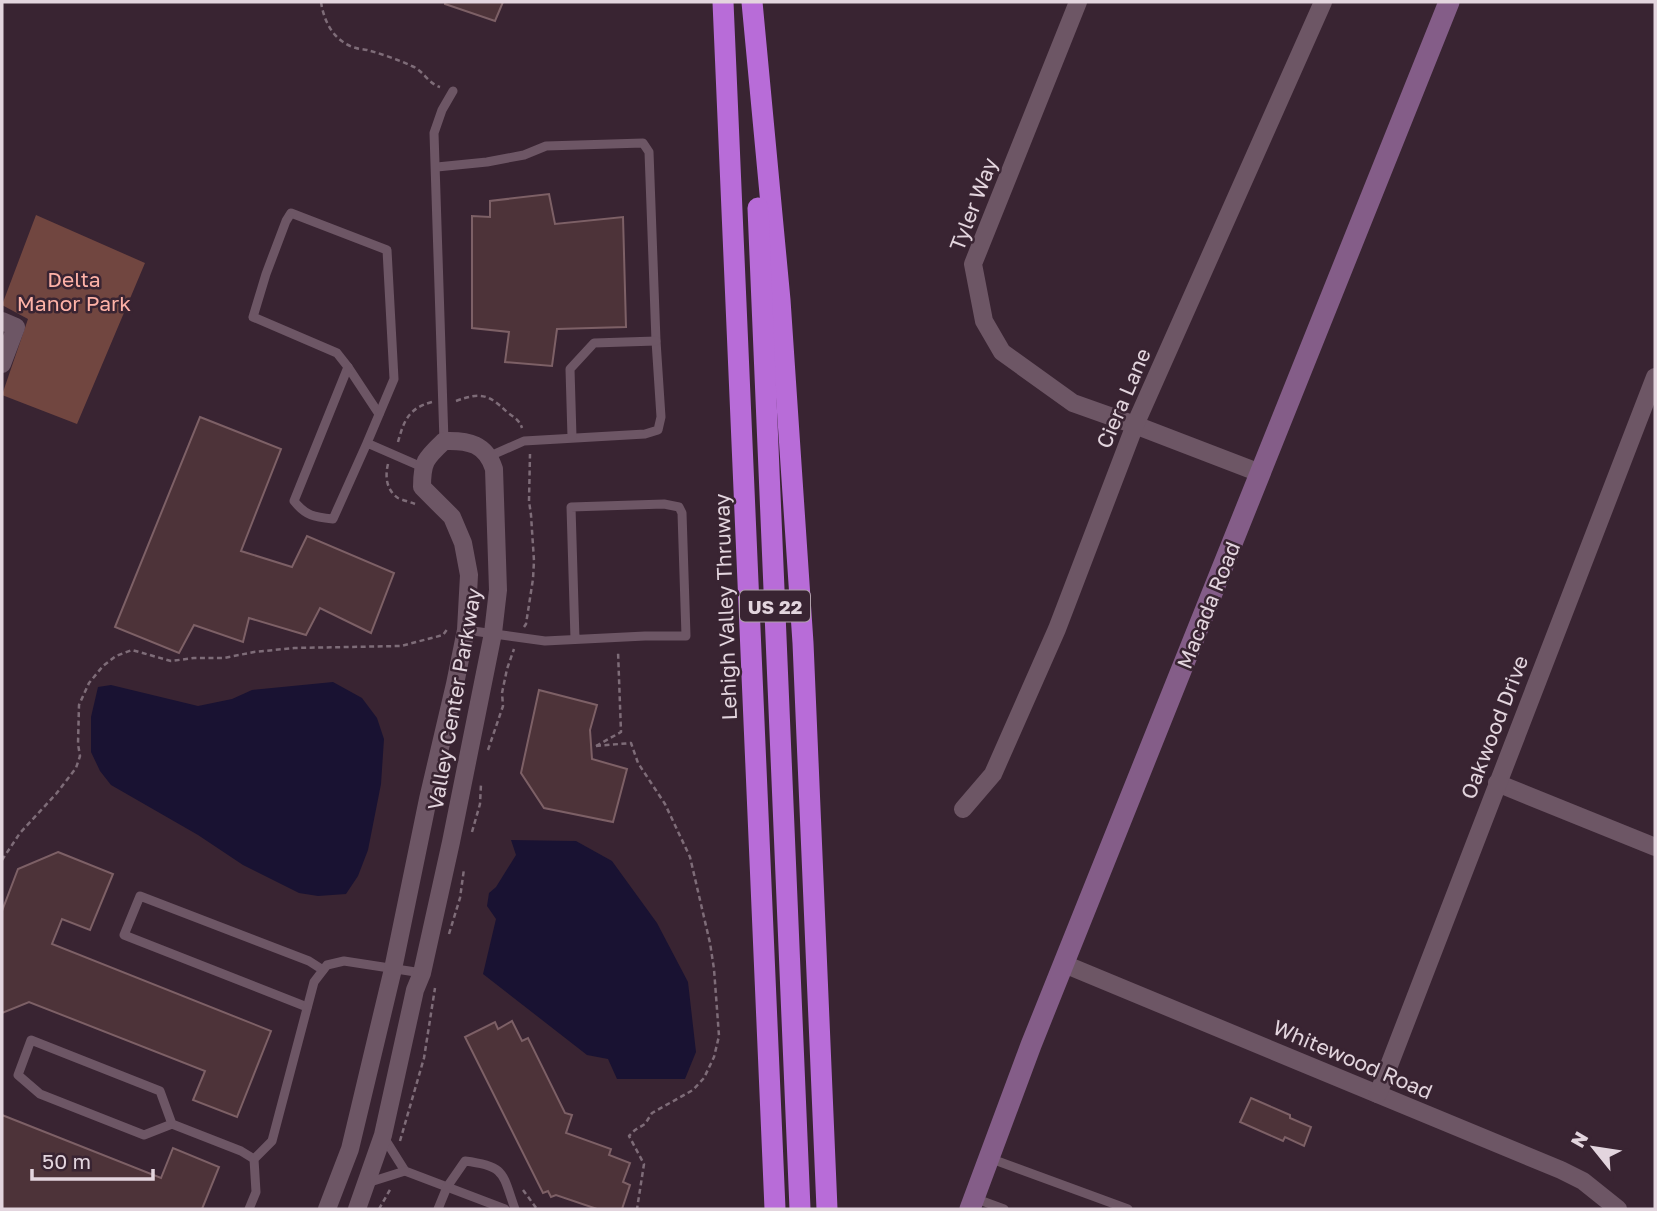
<svg xmlns="http://www.w3.org/2000/svg" width="1657" height="1211" viewBox="0 0 1657 1211" font-family="'Golos Text',sans-serif">
  <style>
    .green { fill: #714640 }
    .water { fill: #191232 }
    .building { fill: #4d3339; stroke: #7d6066; stroke-width: 2 }
    .lines { fill: none; stroke-linecap: round; stroke-linejoin: round }
    .path { stroke: #7e6c78; stroke-width: 2.5; stroke-dasharray: 5 3.5; stroke-linecap: butt }
    .lane { stroke: #6d5665; stroke-width: 9 }
    .street { stroke: #6d5665; stroke-width: 18 }
    .secondary { stroke: #845d88; stroke-width: 21 }
    .highway { stroke: #b86cd8; stroke-width: 21 }
    .labels { text-anchor: middle; dominant-baseline: central; stroke-width: 5; stroke-linejoin: round; paint-order: stroke }
    .shield { fill: #392432; stroke: #b0a0aa; stroke-width: 2 }
    .shield-label { font-size: 19px; font-weight: bold; fill: #e3d5de }
    .street-label { font-size: 21px; fill: #e3d5de; stroke: #392432 }
    .park-label { font-size: 21px; fill: #feb2a7; stroke: #392432 }
  </style>
  <rect width="100%" height="100%" fill="#392432"/>
  <path class="green" d="M36,215L145,263L77,424L2,395L28,319L2,305Z"/>
  <g class="water">
    <path d="M333,682L362,698L377,718L384,739L381,784L368,850L358,876L346,894L318,896L299,893L243,865L198,835L111,785L100,771L91,752V717L98,687L111,685L198,706L232,699L252,690Z"/>
    <path d="M511,840L576,841L612,861L657,923L688,982L696,1052L685,1079H617L608,1059L587,1055L483,974L496,919L487,906L489,893L496,887L516,855Z"/>
  </g>
  <g class="building">
    <path d="M445,2H503L495,21L445,4Z"/>
    <path d="M549,194L555,224L623,217L626,327L557,329L552,366L505,362L509,332L472,328V216L490,217V201Z"/>
    <path d="M200,417L281,449L241,551L292,567L307,536L394,573L371,633L320,608L306,635L249,618L243,642L194,625L179,653L115,627Z"/>
    <path d="M539,690L597,705L590,730L592,759L627,769L613,822L544,808L521,773Z"/>
    <path d="M58,852L113,874L90,930L62,919L52,944L271,1031L237,1117L193,1100L205,1071L29,1002L2,1013V911L18,869Z"/>
    <path d="M512,1021L522,1041L528,1038L565,1113L572,1115L566,1133L611,1149L609,1155L630,1163L623,1182L630,1185L622,1209H597L556,1195L551,1197L548,1191L543,1193L465,1037L495,1022L498,1029Z"/>
    <path d="M1251,1098L1290,1115V1118L1311,1127L1304,1146L1285,1137L1283,1141L1240,1122Z"/>
    <path d="M2,1115L161,1178L173,1148L219,1167L202,1209H2Z"/>
  </g>
  <g class="lines">
    <g class="path">
      <path d="M321,2C324,22 334,42 356,48C359,49 363,49 367,50C382,54 399,60 414,67C424,72 428,83 440,87"/>
      <path d="M456,401C481,392 488,394 507,412C514,418 519,419 522,428"/>
      <path d="M398,442C404,420 409,408 432,402"/>
      <path d="M388,464C385,476 386,490 398,498C402,500 410,502 415,504"/>
      <path d="M524,627L526,624L533,579L534,561L531,515L529,501L530,454"/>
      <path d="M596,746L631,743L638,763L665,804L690,857L710,943L714,969L719,1036L714,1057L704,1078L693,1090L652,1113L645,1124L635,1130L629,1136L644,1164L637,1209"/>
      <path d="M596,746L621,732L618,651"/>
      <path d="M488,750L503,706L502,693L507,669L514,649"/>
      <path d="M472,832L480,804L481,784"/>
      <path d="M2,860L20,833L56,794L76,768L80,756L78,744L79,705L89,683L103,666L116,656L132,650L171,661L194,658H224L254,652L294,648L401,646L443,635L448,628"/>
      <path d="M449,934L460,898L464,869"/>
      <path d="M400,1141L424,1058L435,988"/>
      <path d="M523,1190L537,1209"/>
      <path d="M379,1209L391,1188"/>
    </g>
    <g class="lane">
      <path d="M437,167L487,162L524,155L546,146L643,143L649,152L656,341L661,417L658,430L645,434L524,441L490,456"/>
      <path d="M348,367L379,414"/>
      <path d="M572,437L570,369L594,343L656,341"/>
      <path d="M444,441L434,133L442,110L453,91"/>
      <path d="M367,443L394,379L387,250L291,213L286,221L266,274L253,317L337,353L348,367L294,501C306,516 314,517 333,519L367,443L422,467"/>
      <path d="M466,630L545,641L645,636H686L682,513L679,507L664,504L571,507L575,639"/>
      <path d="M307,1007L124,935L140,896L309,961L323,970"/>
      <path d="M172,1124L144,1135L40,1094L18,1075L31,1040L160,1091L172,1124L241,1151L254,1159"/>
      <path d="M383,1136L405,1171L505,1209"/>
      <path d="M989,1158L1128,1209"/>
      <path d="M367,1183L405,1171"/>
      <path d="M974,1198L1004,1209"/>
      <path d="M249,1209L256,1192L254,1159L272,1141L314,982L327,965L344,961L422,973"/>
      <path d="M438,1209L447,1187L465,1161C506,1166 502,1173 515,1209"/>
    </g>
    <g class="street">
      <path d="M1078,2L973,264L984,321L1002,352L1073,403L1135,425L1260,473"/>
      <path d="M2,321L16,327L2,364"/>
      <path d="M1497,783L1655,847"/>
      <path d="M963,809L993,774L1057,629L1135,425L1323,2"/>
      <path d="M1064,964L1561,1170L1583,1181L1618,1209"/>
      <path d="M1378,1094L1655,377"/>
      <path d="M327,1209L350,1149L393,969L428,799L455,684L466,630L469,575L463,543L452,517L422,487C422,461 426,458 444,441C469,440 486,444 494,469L498,590L493,633L451,842L422,973L415,990L383,1135L357,1209"/>
    </g>
    <path class="secondary" d="M970,1209L1031,1045L1449,2"/>
    <g class="highway">
      <path d="M723,2L775,1209"/>
      <path d="M752,2L780,300L803,643L827,1209"/>
      <path d="M758,208L800,1209"/>
    </g>
  </g>
  <g class="labels">
    <rect class="shield" x="740" y="590.5" width="70" height="31" rx="5"/>
    <g class="shield-label">
      <text x="775" y="606">US 22</text>
    </g>
    <g class="street-label">
      <text transform="translate(973 204) rotate(-69)">Tyler Way</text>
      <text transform="translate(1123 398) rotate(-67)">Ciera Lane</text>
      <text transform="translate(1208 605) rotate(-68)">Macada Road</text>
      <text transform="translate(725 607) rotate(-92)">Lehigh Valley Thruway</text>
      <text transform="translate(454 699) rotate(-80)">Valley Center Parkway</text>
      <text transform="translate(1494 727) rotate(-69)">Oakwood Drive</text>
      <text transform="translate(1353 1059) rotate(23)">Whitewood Road</text>
    </g>
    <g class="park-label">
      <text x="74" y="279">Delta<tspan x="74" dy="24">Manor Park</tspan></text>
    </g>
  </g>
  <rect width="1657" height="1211" fill="none" stroke="#e3d5de" stroke-width="7"/>
  <g transform="translate(1594 1148) rotate(300)" stroke="#392432" stroke-width="5" paint-order="stroke">
  <path d="M0-5L12 26L0 18L-12 26Z" fill="#e3d5de"/>
  <text y="-10" font-size="19" font-weight="bold" text-anchor="middle" fill="#e3d5de">N</text>
  </g>
  <path d="M32 1169v10h121v-10" fill="none" stroke="#e3d5de" stroke-width="3.5"/>
  <text x="42" y="1169" font-size="21" fill="#e3d5de" stroke="#392432" stroke-width="5" paint-order="stroke">50 m</text>
</svg>
